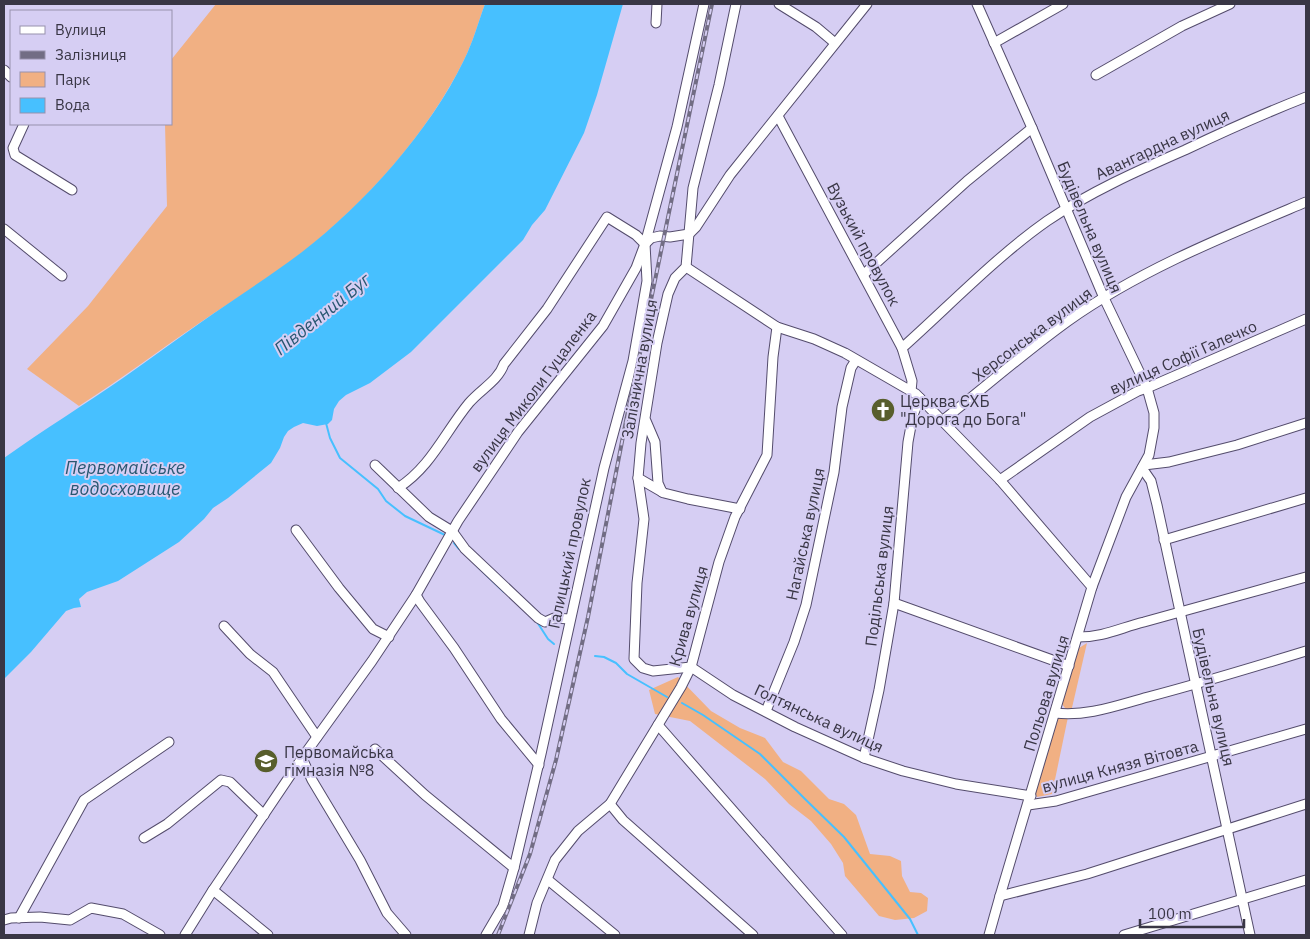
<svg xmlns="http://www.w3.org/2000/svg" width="1310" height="939" viewBox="0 0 1310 939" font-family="'IBM Plex Sans',sans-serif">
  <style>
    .green { fill: #f1b083 }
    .water { fill: #47c0ff }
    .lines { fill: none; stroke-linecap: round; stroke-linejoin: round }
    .stream { stroke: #47c0ff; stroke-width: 2 }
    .minor-casing { stroke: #544c6c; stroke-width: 11 }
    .minor { stroke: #fff; stroke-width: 9 }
    .rail-casing { stroke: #726d84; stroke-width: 4 }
    .rail { stroke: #d6cef3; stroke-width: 2; stroke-dasharray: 5.5; stroke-linecap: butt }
    .labels { text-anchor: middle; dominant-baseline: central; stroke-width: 4; stroke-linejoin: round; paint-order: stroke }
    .street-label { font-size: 16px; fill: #393645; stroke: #d6cef3 }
    .poi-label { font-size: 16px; fill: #393645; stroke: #d6cef3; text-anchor: start }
    .water-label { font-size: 18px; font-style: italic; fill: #285771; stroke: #d6cef3 }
  </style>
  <rect width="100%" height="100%" fill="#d6cef3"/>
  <g class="green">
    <path d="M216,4H485C478,23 473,42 464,60C428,133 367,201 304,251C270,278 233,300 198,324C158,351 120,380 79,406L27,369L88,306L167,206L165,124H171V60Z"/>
    <path d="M1087,643L1071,712H1068L1062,704L1079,648Z"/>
    <path d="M678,677L711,711L740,728L765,738L783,762L801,771L829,799L844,804L856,815L870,854L890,856L901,861L902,876L910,892L921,893L928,898L927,911L914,918L895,920L879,916L845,876L843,863L831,844L811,821L789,804L765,779L690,721L655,714L649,690Z"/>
    <path d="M1063,717H1068L1052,794L1037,797L1035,792L1052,734L1058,719Z"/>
  </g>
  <path class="water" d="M485,4H623L597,95L584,133L545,210L532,225L523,240L411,352L370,383L346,395L339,401L334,409L332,420L328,424L317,426L303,423L294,427L288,431L284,437L280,448L271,463L228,498L213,508L204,519L179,542L118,581L87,592L79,599L81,607L74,608L66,611L31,652L4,679V458C43,430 84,405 123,378C149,360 174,341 200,323C234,299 269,277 302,252C364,204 430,131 464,60C473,42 478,23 485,4Z"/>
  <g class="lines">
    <g class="stream">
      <path d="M326,423L330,438L340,458L378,489L386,501L405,516L445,535"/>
      <path d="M454,543L459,549"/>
      <path d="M477,566L504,592"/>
      <path d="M537,622L548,639L554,644"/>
      <path d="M595,656L604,657L616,663L627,674L667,697"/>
      <path d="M682,703L703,715L760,754L805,799L844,837L910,919L918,935"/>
    </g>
    <g class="minor-casing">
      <g id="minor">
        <path d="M736,4L719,85L693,188L686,267L675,278L668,294L657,343L641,443L638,478L644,519L637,583L634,659L643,668L653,671L691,667L733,695L795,727L864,758L903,771L956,784L1031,796"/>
        <path d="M779,4L816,27L835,43"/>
        <path d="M977,4L1032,128L1104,298L1147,388L1154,413V428L1149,455L1126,497L1092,587L1000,896L989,935"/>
        <path d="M656,23L657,4"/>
        <path d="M994,43L1063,4"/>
        <path d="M4,70L11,77"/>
        <path d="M1096,75L1182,26L1230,4"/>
        <path d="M778,116L902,348L912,381L911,391"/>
        <path d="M24,124L13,148L15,155L72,190"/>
        <path d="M4,229L62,276"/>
        <path d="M686,267L777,327L814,339L845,353L916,394L1000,480L1092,587"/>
        <path d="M864,274L967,181L1032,128"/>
        <path d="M902,348C948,307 997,256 1047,221C1090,192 1137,171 1185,150C1225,131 1265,113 1306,97"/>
        <path d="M646,421L655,442L658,483L662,492"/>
        <path d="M942,421C984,388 1025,352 1068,321C1140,270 1225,236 1306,202"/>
        <path d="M375,465L429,517L452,531L465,549L538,618L545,622L554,618L570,619"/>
        <path d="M1144,465L1169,462L1237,445L1306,423"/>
        <path d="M1142,468L1151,481L1157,505L1250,935"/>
        <path d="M638,478L664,493L688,499L740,509"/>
        <path d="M1000,480L1090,417L1138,391L1147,388L1306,319"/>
        <path d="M398,488C431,467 445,432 469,403C481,389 498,381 504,364L547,309L607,217L636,235L645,244"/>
        <path d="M296,530L339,588L373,629L389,637"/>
        <path d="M1164,540L1306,498"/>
        <path d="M416,595L420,602L454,648L501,719L539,765"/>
        <path d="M894,603L1069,666"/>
        <path d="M224,626L250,654L273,672L317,737"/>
        <path d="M1078,637C1104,637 1120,628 1144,622C1199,607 1252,592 1306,577"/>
        <path d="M766,711L794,642L806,605L834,472L842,407L851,368L856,360"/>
        <path d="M1055,713C1087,717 1118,705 1148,697C1201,683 1254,667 1306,651"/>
        <path d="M658,725L842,935"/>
        <path d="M375,749L425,795L514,868"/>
        <path d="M302,758L312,780L360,860L387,913L406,935"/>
        <path d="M864,758L879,690L894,603L908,442L913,415L920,398"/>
        <path d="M610,804L623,820L753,935"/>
        <path d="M1028,805L1056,801L1306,729"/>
        <path d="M144,838L167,824L221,780L230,782L264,815"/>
        <path d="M548,880L615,935"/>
        <path d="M213,890L268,935"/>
        <path d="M1000,896L1087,874L1306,804"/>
        <path d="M19,918L84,800L169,742"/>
        <path d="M4,920L11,918L40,917L70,920L91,908L123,914L160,935"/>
        <path d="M185,935L213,890L302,758L372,661L416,595L458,521L518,432L603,326L636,268L645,244L651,238L660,236L670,237L689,234L696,227L730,175L867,4"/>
        <path d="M486,935L503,906L514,868L541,754L604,468L633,361L647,281L645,244L677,127L704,4"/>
        <path d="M529,935L537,903L555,860L578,831L610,804L681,687L691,667L719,562L735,517L767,455L773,357L777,327"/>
        <path d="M1124,935L1306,880"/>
      </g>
    </g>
    <use href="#minor" class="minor"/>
    <g class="rail-casing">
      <path id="rail" d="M498,935L530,854L556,760L588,617L626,421L712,4"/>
    </g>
    <use href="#rail" class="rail"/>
  </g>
  <defs>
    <g id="church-disc" transform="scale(1.25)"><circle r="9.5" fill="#585e2c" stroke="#d6cef3"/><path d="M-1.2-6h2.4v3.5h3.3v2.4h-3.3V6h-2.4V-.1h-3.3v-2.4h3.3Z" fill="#fff"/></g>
    <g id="school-disc" transform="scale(1.25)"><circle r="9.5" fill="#585e2c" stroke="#d6cef3"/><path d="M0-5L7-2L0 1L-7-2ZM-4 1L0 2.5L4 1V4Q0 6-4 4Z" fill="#fff"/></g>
  </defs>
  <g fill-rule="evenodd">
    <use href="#church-disc" x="883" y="410"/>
    <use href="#school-disc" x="266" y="761"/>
  </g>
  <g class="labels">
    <g class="street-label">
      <text transform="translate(1162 144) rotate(-25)">Авангардна вулиця</text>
      <text transform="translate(1090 227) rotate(67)">Будівельна вулиця</text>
      <text transform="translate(864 244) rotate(62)">Вузький провулок</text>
      <text transform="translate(1032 334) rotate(-37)">Херсонська вулиця</text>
      <text transform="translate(1183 357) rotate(-24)">вулиця Софії Галечко</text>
      <text transform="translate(639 369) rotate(-80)">Залізнична вулиця</text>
      <text transform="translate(533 391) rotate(-53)">вулиця Миколи Гуцаленка</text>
      <text transform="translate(805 534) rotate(-78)">Нагайська вулиця</text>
      <text transform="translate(569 553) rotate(-78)">Галицький провулок</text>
      <text transform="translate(879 576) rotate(-83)">Подільська вулиця</text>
      <text transform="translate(688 616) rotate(-74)">Крива вулиця</text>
      <text transform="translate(1046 693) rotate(-73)">Польова вулиця</text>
      <text transform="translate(1214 697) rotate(77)">Будівельна вулиця</text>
      <text transform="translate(819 718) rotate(25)">Голтянська вулиця</text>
      <text transform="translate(1120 766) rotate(-15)">вулиця Князя Вітовта</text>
    </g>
    <g class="poi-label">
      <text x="900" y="401">Церква ЄХБ<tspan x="900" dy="18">"Дорога до Бога"</tspan></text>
      <text x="284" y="752">Первомайська<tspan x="284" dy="18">гімназія №8</tspan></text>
    </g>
    <g class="water-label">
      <text transform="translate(322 314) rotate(-39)">Південний Буг</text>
      <text x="125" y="467">Первомайське<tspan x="125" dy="21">водосховище</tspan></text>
    </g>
  </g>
  <rect width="1310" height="939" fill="none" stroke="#393645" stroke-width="10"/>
  <rect x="10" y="10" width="162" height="115" fill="#d6cef3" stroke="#9791ad"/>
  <rect x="20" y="26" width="25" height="8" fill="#ffffff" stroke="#9791ad"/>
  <text x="55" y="35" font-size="15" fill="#393645">Вулиця</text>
  <rect x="20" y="51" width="25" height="8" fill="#726d84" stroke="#9791ad"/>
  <text x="55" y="60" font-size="15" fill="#393645">Залізниця</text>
  <rect x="20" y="72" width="25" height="15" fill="#f1b083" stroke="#9791ad"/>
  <text x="55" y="85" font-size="15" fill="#393645">Парк</text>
  <rect x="20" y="98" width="25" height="15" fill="#47c0ff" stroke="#9791ad"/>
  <text x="55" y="110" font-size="15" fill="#393645">Вода</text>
  <path d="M1140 919v8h104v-8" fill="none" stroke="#393645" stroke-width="2.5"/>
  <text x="1148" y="919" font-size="15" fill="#393645" stroke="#d6cef3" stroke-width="4" paint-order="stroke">100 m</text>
</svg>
